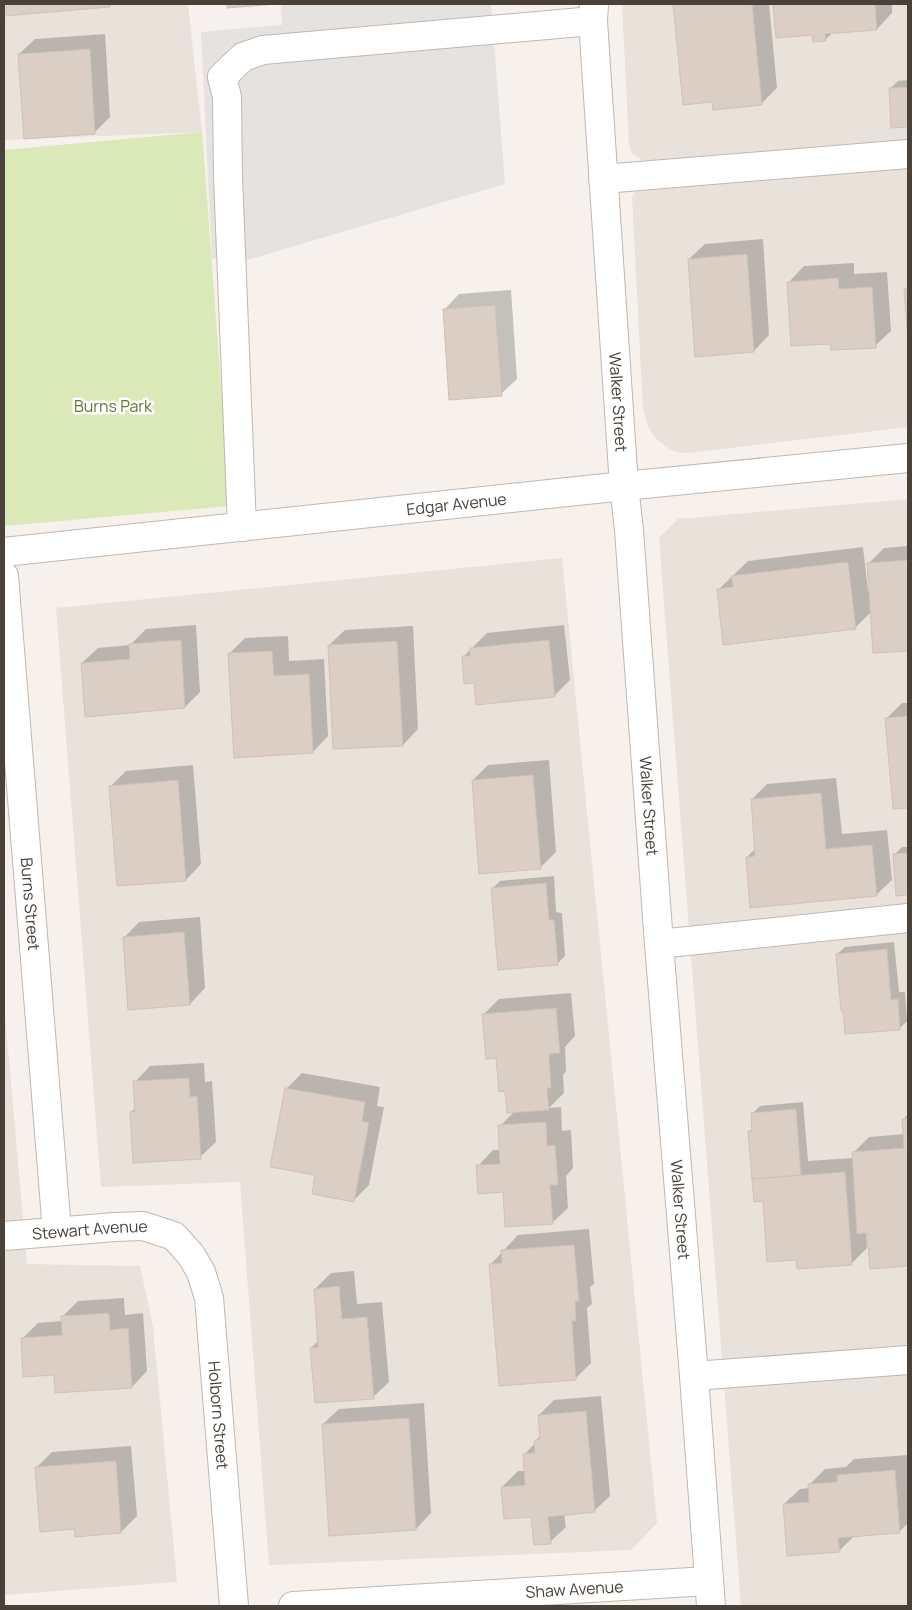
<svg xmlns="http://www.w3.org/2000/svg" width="912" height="1610" viewBox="0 0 912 1610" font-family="Manrope,sans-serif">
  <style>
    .residential { fill: #e9e2da }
    .green { fill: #dbe8b7 }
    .parking { fill: #e5e2e0 }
    .shadow { fill: #0003 }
    .building { fill: #dacec5; stroke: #d2c1b5 }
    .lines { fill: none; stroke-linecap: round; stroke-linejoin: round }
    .minor-casing { stroke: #c1b7af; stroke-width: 30 }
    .minor { stroke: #fff; stroke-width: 28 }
    .labels { text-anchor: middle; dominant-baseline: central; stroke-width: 5; stroke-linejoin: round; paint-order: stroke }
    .street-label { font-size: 16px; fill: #4a4139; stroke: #fff }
    .park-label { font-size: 16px; fill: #5a7c2d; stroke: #fff }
  </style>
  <rect width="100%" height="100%" fill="#f6f1ec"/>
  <g class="residential">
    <path d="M4,4H188L202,132L4,140Z"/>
    <path d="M622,4H908V427L687,453L676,452L665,446L656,439L648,427L643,409L632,197L636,190L641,188L640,158L632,154L629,145Z"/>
    <path d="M908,499V1606H741L659,538L678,519Z"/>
    <path d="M562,558L657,1523L631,1550L269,1565L240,1182L101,1187L56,608Z"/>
    <path d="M4,1004L27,1264L140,1266L153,1327L177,1582L4,1595Z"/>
  </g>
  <path class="green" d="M202,132L230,506L4,526V150Z"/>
  <path class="parking" d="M281,4H491L505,184L247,260L212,259L201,32L282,25Z"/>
  <g class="shadow">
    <path d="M4,4H112L110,6L4,15Z"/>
    <path d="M674,4H769L777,88L761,104L713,101L684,104Z"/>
    <path d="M774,4H892V13L877,29L833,32L825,40L813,34L777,37Z"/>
    <path d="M105,34L110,117L94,133L19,54L35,39Z"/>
    <path d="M908,80V126L892,127L890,89L898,81Z"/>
    <path d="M763,239L769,335L754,351L689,259L705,244Z"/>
    <path d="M854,263V274L887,272L891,331L875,346L789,282L804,266Z"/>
    <path d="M511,290L517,379L501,394L444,310L459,294Z"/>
    <path d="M908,546V650L874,652L872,611L855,628L718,590L748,561L863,547L868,591H870L869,563L884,548Z"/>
    <path d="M196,625L200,692L185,707L82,663L98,648L130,645L146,629Z"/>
    <path d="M564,625L570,680L554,696L475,682L463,657L487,633Z"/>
    <path d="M413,626L418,729L403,745L329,645L345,630Z"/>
    <path d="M288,636L289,661L324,659L328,736L313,752L229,654L245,638Z"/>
    <path d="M902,703H908V806L894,808L886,719Z"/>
    <path d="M549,760L556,852L540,868L473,780L488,765Z"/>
    <path d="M193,765L201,864L186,880L111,786L126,771Z"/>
    <path d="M836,778L842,834L887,830L892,880L876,895L747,857L756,848L752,799L767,784Z"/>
    <path d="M902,847H908V894L898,895L894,855Z"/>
    <path d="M554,876L556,912L562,913L565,956L557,964L492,889L500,881Z"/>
    <path d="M200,917L205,988L190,1004L124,938L139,922Z"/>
    <path d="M894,942L899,992H905L907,1021L900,1028L844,1010L837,954L845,947Z"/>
    <path d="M571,993L575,1036L565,1047L566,1071L563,1075L564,1093L549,1108L561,1107L562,1131L571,1130L573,1168L566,1176L568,1208L552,1223L504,1191L478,1166L493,1150H501L500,1126L515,1111L506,1090L483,1015L499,999Z"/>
    <path d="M204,1063L205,1082L212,1081L216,1142L200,1157L131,1112L136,1107L135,1082L150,1066Z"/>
    <path d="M302,1073L380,1087L377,1106L384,1107L369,1185L354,1200L286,1089Z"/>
    <path d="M803,1102L808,1161L853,1158V1153L869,1137L905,1134L904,1119L908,1114V1265L871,1267L869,1232H866L867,1248L851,1264L797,1258L764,1200L755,1201L750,1132L753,1128L752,1114L760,1106Z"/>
    <path d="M589,1229L594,1284L590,1287L592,1304L587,1308L591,1363L576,1378L491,1264L518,1235Z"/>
    <path d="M354,1271L357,1304L382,1302L389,1382L373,1397L311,1348L319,1340L315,1289L331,1273Z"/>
    <path d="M124,1298L125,1315L143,1313L147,1371L132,1387L55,1373L22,1339L38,1323L62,1321V1317L78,1301Z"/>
    <path d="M601,1396L610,1496L594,1511L564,1514L566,1527L550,1542L532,1515L502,1487L518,1471H525L524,1455L535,1443V1441L541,1435L539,1415L554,1400Z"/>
    <path d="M424,1403L431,1513L416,1529L323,1424L339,1409Z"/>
    <path d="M131,1446L137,1516L121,1532L75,1528L36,1468L52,1452Z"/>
    <path d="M908,1455V1523L899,1532L855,1535L839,1551L784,1504L800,1489L809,1488V1485L825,1469L846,1467L854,1459Z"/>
    <path d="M4,1507L5,1526L4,1528Z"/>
  </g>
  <g class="building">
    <path d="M4,4H110V7L4,16Z"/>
    <path d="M227,4H277L227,8Z"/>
    <path d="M673,4H752L762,105L713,110L712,102L683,105Z"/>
    <path d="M773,4H875L877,30L825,34L826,41L813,42L812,35L776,38Z"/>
    <path d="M90,49L95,134L24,139L18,54Z"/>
    <path d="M908,87V127L891,128L889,88Z"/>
    <path d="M747,254L754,352L695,357L688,259Z"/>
    <path d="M838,278L839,289L872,287L876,348L831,350L830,344L791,346L787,282Z"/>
    <path d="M908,288V339L904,289Z"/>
    <path d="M495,305L502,396L449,400L443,309Z"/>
    <path d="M908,560V651L873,653L867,563Z"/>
    <path d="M848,562L856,629L723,645L717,589L733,587L731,576Z"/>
    <path d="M181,640L185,708L85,717L81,663L130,659L129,644Z"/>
    <path d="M549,640L555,697L476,705L474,683L464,684L462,656H470V648Z"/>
    <path d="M397,641L403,746L333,749L328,645Z"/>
    <path d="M272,651L274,676L309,674L313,753L234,758L228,653Z"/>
    <path d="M908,716V808L893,809L885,718Z"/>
    <path d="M533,775L541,869L479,874L472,780Z"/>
    <path d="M178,780L186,881L117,886L109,786Z"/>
    <path d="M821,793L826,849L872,845L877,896L750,908L746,857L755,856L751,799Z"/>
    <path d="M908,853V895L896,896L893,854Z"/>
    <path d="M546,883L549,920H554L558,965L498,970L491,888Z"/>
    <path d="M184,932L190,1005L128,1010L123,937Z"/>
    <path d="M887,949L891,1000L898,999L900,1030L845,1034L843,1011H841L836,954Z"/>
    <path d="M556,1008L560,1053L549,1054L551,1088H547L549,1110L507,1113L505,1091L499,1092L496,1058L486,1059L482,1014Z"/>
    <path d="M189,1078L190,1097L197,1096L201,1159L133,1163L130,1112L135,1111L133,1081Z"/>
    <path d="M285,1088L365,1102L362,1121L369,1123L354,1202L312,1194L315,1175L270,1167Z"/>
    <path d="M796,1109L801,1175L752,1179L748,1131H752L751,1113Z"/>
    <path d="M908,1118V1266L870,1269L867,1233L857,1234L852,1152L904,1148L902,1119Z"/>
    <path d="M546,1122L547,1146L555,1145L558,1185H550L553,1224L505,1227L503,1192L478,1194L476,1165L500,1164L498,1125Z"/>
    <path d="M845,1172L852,1265L797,1269L796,1260L767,1262L763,1201L754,1202L752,1179Z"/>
    <path d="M574,1245L579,1301H575L576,1321H572L576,1380L499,1386L489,1264L502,1263L501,1250Z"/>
    <path d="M339,1286L342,1319L367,1317L374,1399L315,1403L310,1348L318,1347L314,1289Z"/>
    <path d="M109,1313L110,1330L128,1328L132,1388L55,1393L54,1375L23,1377L21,1338L62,1335L61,1316Z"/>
    <path d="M586,1411L595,1512L548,1517L551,1544L534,1545L531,1517L504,1519L501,1487L525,1485L523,1454L535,1453L534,1441L540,1439L538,1415Z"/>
    <path d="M409,1418L416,1530L329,1536L322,1424Z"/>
    <path d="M116,1461L121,1533L75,1537L74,1529L40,1532L35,1467Z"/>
    <path d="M895,1470L900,1533L838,1538L840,1552L787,1556L783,1504L809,1502L808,1484L837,1482V1475Z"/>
  </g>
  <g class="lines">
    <g class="minor-casing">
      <g id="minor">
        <path id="s1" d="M594,4L593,21L624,486L629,530L659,944L694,1376L711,1606"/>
        <path d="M603,179L908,154"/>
        <path d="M242,527L228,177L227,97L222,77L243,57L263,50L593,21"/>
        <path id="s2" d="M4,552L624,486L908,458"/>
        <path id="s3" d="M4,576L57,1231"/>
        <path d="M659,944L908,918"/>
        <path id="s4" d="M4,1236L115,1227L143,1226L174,1236L191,1255L201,1272L209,1298L234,1606"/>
        <path d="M694,1376L908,1360"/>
        <path id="s5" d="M293,1606L708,1581"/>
      </g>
    </g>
    <use href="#minor" class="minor"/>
  </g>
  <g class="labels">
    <g class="street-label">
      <text stroke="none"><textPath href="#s1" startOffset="399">Walker Street</textPath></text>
      <text stroke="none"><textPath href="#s2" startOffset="455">Edgar Avenue</textPath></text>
      <text stroke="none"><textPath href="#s1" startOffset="804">Walker Street</textPath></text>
      <text stroke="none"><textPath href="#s3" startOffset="329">Burns Street</textPath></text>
      <text stroke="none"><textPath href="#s1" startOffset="1209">Walker Street</textPath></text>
      <text stroke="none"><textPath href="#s4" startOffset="86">Stewart Avenue</textPath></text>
      <text stroke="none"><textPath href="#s4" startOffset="362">Holborn Street</textPath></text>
      <text stroke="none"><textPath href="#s5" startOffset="282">Shaw Avenue</textPath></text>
    </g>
    <g class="park-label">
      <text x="113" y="406">Burns Park</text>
    </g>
  </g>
  <rect width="912" height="1610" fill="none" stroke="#4a4139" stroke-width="10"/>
</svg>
